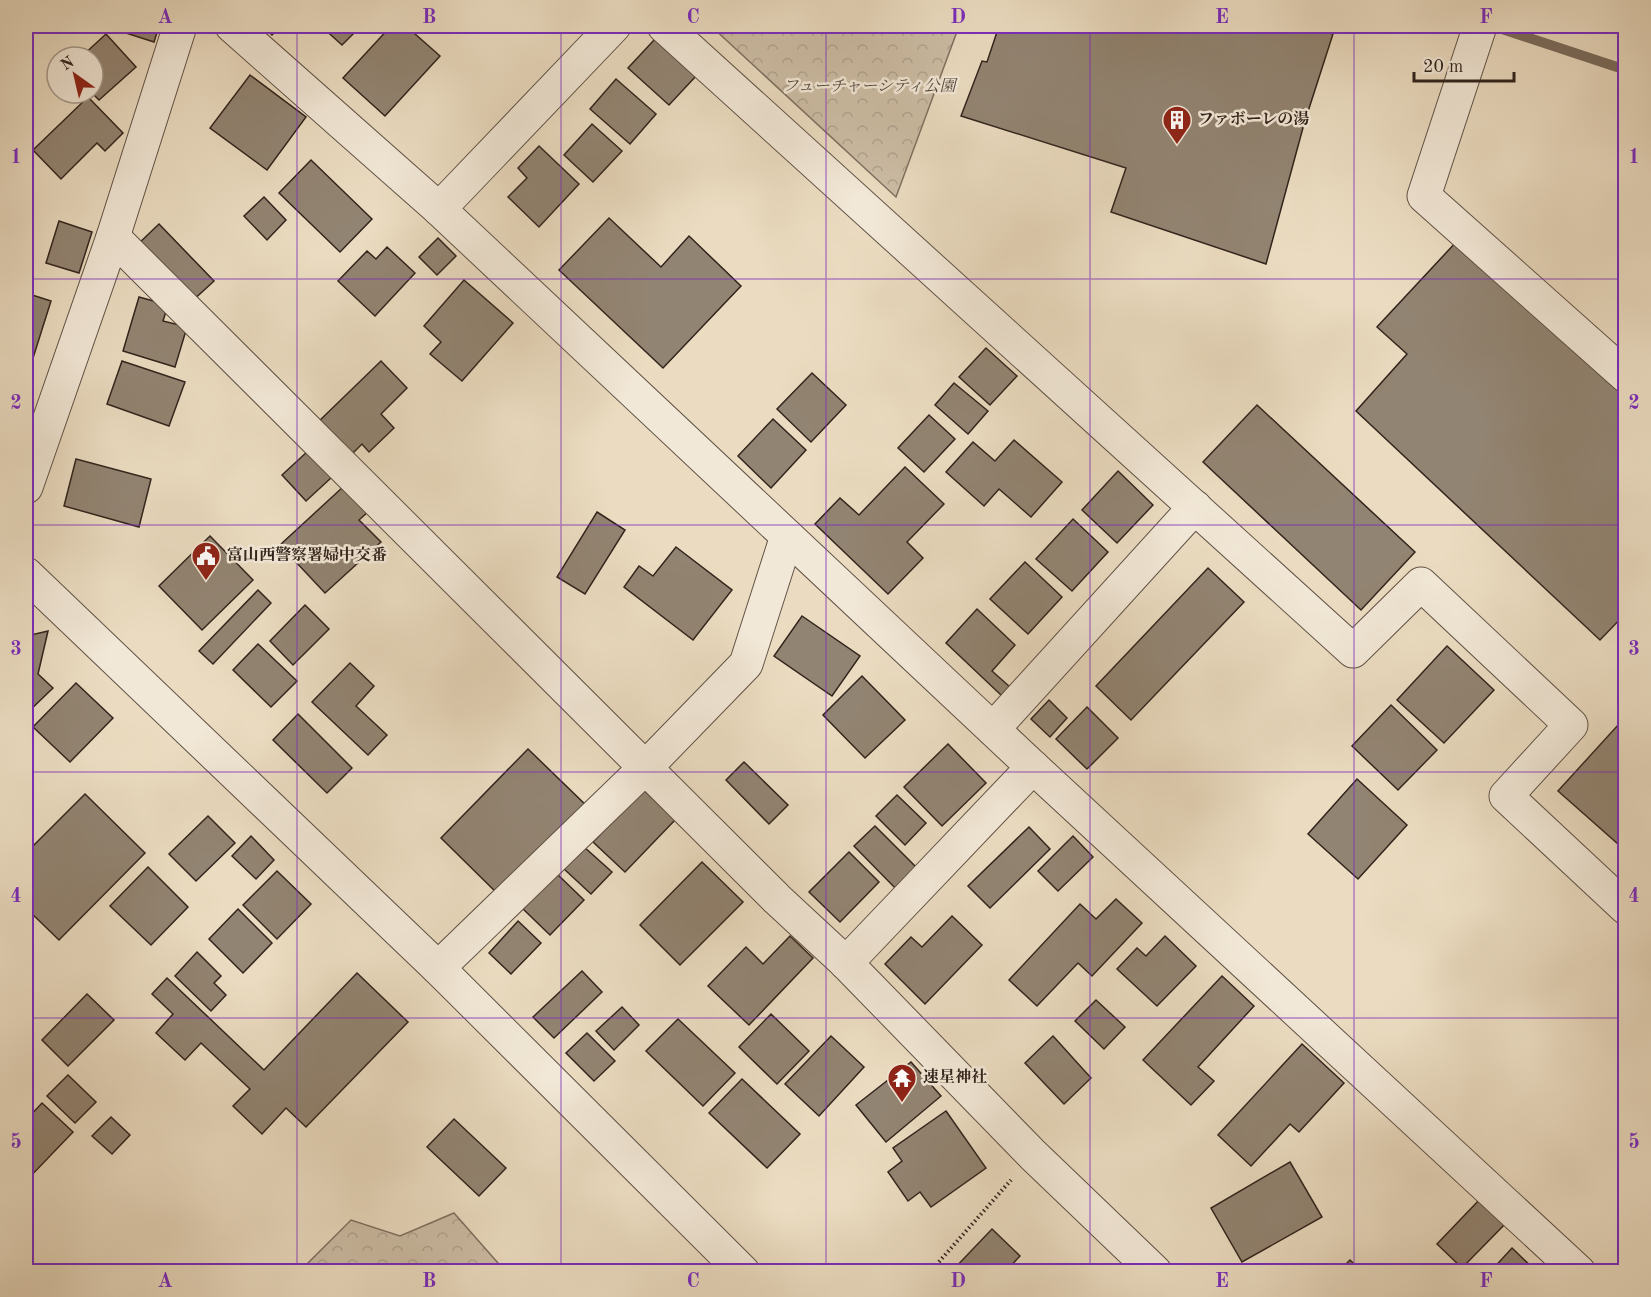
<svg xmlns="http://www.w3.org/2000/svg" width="1651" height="1297" viewBox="0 0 1651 1297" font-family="'Old Standard TT','Noto Serif JP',serif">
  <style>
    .forest { fill: url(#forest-crowns); stroke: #7f7061; stroke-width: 1.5 }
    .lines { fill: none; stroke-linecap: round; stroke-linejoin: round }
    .stream { stroke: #7b6d5e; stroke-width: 10 }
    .building { fill: #928472; stroke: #32241d; stroke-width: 1.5 }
    .minor-casing { stroke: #605246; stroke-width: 35 }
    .path { stroke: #32241d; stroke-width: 4; stroke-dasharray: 1.5 3; stroke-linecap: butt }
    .minor { stroke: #f2e8d7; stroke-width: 33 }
    .grid { fill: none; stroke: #7b2cbf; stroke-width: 1.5; stroke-opacity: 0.55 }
    .labels { text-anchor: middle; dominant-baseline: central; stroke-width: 5; stroke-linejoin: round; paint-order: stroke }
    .park-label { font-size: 16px; font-style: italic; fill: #584a3f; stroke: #f2e8d7 }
    .poi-label { font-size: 16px; font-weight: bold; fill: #32241d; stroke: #f2e8d7; text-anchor: start }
    .neatline { fill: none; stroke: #7b2cbf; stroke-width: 2 }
    .grid-label { font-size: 20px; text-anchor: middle; font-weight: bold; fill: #7b2cbf }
  </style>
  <defs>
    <pattern id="forest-crowns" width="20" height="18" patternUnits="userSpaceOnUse" patternTransform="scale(1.5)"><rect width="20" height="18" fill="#ccbda5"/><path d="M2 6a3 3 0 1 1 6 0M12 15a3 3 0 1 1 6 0" fill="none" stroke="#b0a28e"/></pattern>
  </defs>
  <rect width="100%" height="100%" fill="#ebdcc1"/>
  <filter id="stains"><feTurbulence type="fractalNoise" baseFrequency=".00333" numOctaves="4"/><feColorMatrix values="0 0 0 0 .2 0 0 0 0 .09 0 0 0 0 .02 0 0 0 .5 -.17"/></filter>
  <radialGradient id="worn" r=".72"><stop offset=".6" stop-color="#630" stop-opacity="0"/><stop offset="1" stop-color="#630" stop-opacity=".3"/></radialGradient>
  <g class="forest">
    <path d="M711,26H959L896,197Z"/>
    <path d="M454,1213L505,1271H300L351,1220L400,1236Z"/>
  </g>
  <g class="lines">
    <path class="stream" d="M1493,26L1626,70"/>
  </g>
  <g class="building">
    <path d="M126,26H159L154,42L123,32Z"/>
    <path d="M263,26H281L272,35Z"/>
    <path d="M321,26H361L342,45Z"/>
    <path d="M391,26H406L440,56L385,116L343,78Z"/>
    <path d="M999,26H1308L1333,34L1304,124L1266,264L1111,212L1126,168L961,116L982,61L987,62Z"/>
    <path d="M106,34L136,67L99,100L92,93L93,57H81Z"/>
    <path d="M655,39L696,76L669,105L628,68Z"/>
    <path d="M250,75L306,117L267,170L210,128Z"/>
    <path d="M616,79L656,114L630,144L590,109Z"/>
    <path d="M88,97L123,133L105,151L97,143L61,179L33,150Z"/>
    <path d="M592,124L622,151L593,182L564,155Z"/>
    <path d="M539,146L579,184L539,227L508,197L527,178L518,168Z"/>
    <path d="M311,160L372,219L340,252L279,193Z"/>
    <path d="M264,197L286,220L267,240L244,216Z"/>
    <path d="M609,218L661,267L689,236L741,286L663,368L559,270Z"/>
    <path d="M59,221L92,232L79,273L46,263Z"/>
    <path d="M159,224L214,281L189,304L135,247Z"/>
    <path d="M438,238L456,256L437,275L419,257Z"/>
    <path d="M1458,240L1626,398V613L1600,640L1356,411L1407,354L1377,327Z"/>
    <path d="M387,247L415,273L375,316L338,281L367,251L376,259Z"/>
    <path d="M464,280L513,323L462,381L430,354L441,342L424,326Z"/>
    <path d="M26,293L51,301L28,374L26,373Z"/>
    <path d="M139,297L168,305L163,321L187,327L175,367L123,351Z"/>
    <path d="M986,348L1017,376L990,405L959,377Z"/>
    <path d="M122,361L185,382L169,426L107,404Z"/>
    <path d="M381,361L407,388L381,414L394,428L369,452L362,444L347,459L315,425Z"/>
    <path d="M812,373L846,405L811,442L777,409Z"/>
    <path d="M954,383L988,411L968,434L935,405Z"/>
    <path d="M1257,405L1415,552L1361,610L1203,462Z"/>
    <path d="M929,415L955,439L924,472L898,448Z"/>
    <path d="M773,419L806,450L771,488L738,456Z"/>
    <path d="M1014,440L1062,482L1031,517L999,489L984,506L946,472L973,442L995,461Z"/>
    <path d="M308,451L332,477L306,501L282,475Z"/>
    <path d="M76,459L151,479L139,527L64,506Z"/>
    <path d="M905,467L944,504L907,542L923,558L888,594L815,524L840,498L859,515Z"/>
    <path d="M1118,471L1153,505L1117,543L1082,510Z"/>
    <path d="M344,486L368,512L359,520L381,542L325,593L280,545Z"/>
    <path d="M597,512L625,530L585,594L557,577Z"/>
    <path d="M1073,519L1108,552L1072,591L1036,559Z"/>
    <path d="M210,536L253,580L202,630L159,586Z"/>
    <path d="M676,547L732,590L693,640L624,587L639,566L653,576Z"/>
    <path d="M1025,562L1062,597L1028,634L990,599Z"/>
    <path d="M1208,568L1244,602L1131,720L1096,686Z"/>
    <path d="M258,590L271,603L213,664L199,651Z"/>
    <path d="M305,605L329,629L293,665L270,641Z"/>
    <path d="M977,609L1015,645L992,671L1010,687L1002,696L946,643Z"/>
    <path d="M802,616L860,656L832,696L774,656Z"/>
    <path d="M48,631L38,674L53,688L26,714V636Z"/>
    <path d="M258,644L297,681L271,707L233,670Z"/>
    <path d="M1447,646L1494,690L1444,743L1397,700Z"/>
    <path d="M350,663L374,686L356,706L387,735L368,755L312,702Z"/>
    <path d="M862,676L905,720L865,758L823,715Z"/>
    <path d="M76,683L113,718L70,762L33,727Z"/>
    <path d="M1049,700L1067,718L1050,737L1031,719Z"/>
    <path d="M1391,705L1437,750L1398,790L1352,746Z"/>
    <path d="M1087,707L1118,738L1087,769L1056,739Z"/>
    <path d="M298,714L352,768L327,793L273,740Z"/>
    <path d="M1619,724L1626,730V851L1558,791Z"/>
    <path d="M948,744L986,783L942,826L904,787Z"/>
    <path d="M528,749L592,811L504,900L441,838Z"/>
    <path d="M744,762L788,805L769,824L726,780Z"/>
    <path d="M1357,779L1407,825L1358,879L1308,834Z"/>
    <path d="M643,789L675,820L625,872L593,842Z"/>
    <path d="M85,794L145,853L59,940L26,908V853Z"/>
    <path d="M897,795L926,823L905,845L876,816Z"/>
    <path d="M208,816L235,843L196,881L169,854Z"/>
    <path d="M875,826L920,871L899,892L854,846Z"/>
    <path d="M1029,827L1050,849L990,908L968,886Z"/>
    <path d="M251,836L274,860L256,879L232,856Z"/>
    <path d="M1073,836L1093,857L1058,891L1038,871Z"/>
    <path d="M583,846L612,872L591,894L563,868Z"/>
    <path d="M849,852L879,882L840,922L809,892Z"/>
    <path d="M702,862L743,902L680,965L640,925Z"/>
    <path d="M148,867L188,907L151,945L110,906Z"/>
    <path d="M277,871L311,904L277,939L243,905Z"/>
    <path d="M556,873L584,900L550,935L522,908Z"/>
    <path d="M1116,899L1142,923L1092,976L1078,963L1037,1006L1009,980L1080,904L1096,919Z"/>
    <path d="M238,909L272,943L243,973L209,939Z"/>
    <path d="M952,916L982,945L925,1004L885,964L911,937L922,947Z"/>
    <path d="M518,921L541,943L511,974L489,953Z"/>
    <path d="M790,936L813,958L749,1025L708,986L746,947L763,964Z"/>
    <path d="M1165,936L1196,966L1157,1006L1117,969L1137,948L1146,956Z"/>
    <path d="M197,952L221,976L214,983L226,995L211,1011L175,976Z"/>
    <path d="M582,971L602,992L554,1038L533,1017Z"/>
    <path d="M357,973L408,1022L306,1127L286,1108L262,1134L233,1106L250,1089L201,1043L185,1060L156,1033L173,1014L152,994L167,978L264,1070Z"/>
    <path d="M1222,976L1254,1006L1198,1067L1214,1081L1191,1105L1143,1060Z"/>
    <path d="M87,994L114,1020L68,1066L42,1040Z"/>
    <path d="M1096,1000L1125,1027L1104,1049L1075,1021Z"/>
    <path d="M622,1007L639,1025L614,1050L596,1031Z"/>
    <path d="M771,1014L809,1051L777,1084L739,1047Z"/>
    <path d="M678,1019L735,1073L703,1106L646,1051Z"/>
    <path d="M587,1033L615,1061L594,1081L566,1053Z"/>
    <path d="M831,1036L864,1067L819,1116L785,1084Z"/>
    <path d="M1053,1036L1091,1078L1064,1104L1025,1063Z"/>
    <path d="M1302,1044L1344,1083L1299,1132L1290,1124L1251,1166L1218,1135Z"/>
    <path d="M911,1062L941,1096L886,1142L856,1105Z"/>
    <path d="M68,1075L96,1102L75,1123L47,1096Z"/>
    <path d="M742,1079L800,1134L767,1168L709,1113Z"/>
    <path d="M42,1103L73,1132L26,1181V1120Z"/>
    <path d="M946,1111L986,1168L931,1207L920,1192L908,1201L888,1172L902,1161L893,1148Z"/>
    <path d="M111,1117L130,1135L112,1154L92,1136Z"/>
    <path d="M454,1119L506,1168L479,1196L427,1147Z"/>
    <path d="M1290,1162L1322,1217L1242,1262L1211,1208Z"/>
    <path d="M1481,1198L1506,1223L1462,1268L1437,1244Z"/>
    <path d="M992,1229L1020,1256L1005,1272H951Z"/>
    <path d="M1512,1248L1537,1272H1490Z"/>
    <path d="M1350,1260L1362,1272H1338Z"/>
  </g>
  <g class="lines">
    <g class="minor-casing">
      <g id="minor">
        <path d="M232,26L439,209L1033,767L1579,1272"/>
        <path d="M664,26L1353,651L1421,584L1571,725L1506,796L1626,908"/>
        <path d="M1480,26L1424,196L1626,376"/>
        <path d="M439,209L614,26"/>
        <path d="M113,237L777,899L846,963L1033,1155L1155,1272"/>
        <path d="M26,487L113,237L180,26"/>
        <path d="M26,574L438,968L743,1272"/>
        <path d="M993,729L1195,507"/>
        <path d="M846,963L1033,767"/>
        <path d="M438,968L645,768L746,664L787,536"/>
      </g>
    </g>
    <path class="path" d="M930,1272L1011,1180"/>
    <use href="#minor" class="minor"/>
  </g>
  <path class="grid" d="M297,26V1272M561,26V1272M826,26V1272M1090,26V1272M1354,26V1272M26,279H1626M26,525H1626M26,772H1626M26,1018H1626"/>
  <defs>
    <g id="building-pin" transform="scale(1.5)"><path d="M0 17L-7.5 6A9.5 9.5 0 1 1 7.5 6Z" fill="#8f2418" stroke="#f2e8d7"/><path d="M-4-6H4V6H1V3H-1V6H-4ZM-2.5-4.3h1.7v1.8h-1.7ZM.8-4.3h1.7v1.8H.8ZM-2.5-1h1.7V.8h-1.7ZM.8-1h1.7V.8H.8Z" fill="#fff"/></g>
    <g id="civic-pin" transform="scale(1.5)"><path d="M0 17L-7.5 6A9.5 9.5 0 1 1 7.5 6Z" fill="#8f2418" stroke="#f2e8d7"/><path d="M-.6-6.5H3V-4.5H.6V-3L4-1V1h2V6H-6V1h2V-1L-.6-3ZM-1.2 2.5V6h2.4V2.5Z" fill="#fff"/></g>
    <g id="temple-pin" transform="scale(1.5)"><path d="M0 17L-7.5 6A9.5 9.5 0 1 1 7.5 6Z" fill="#8f2418" stroke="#f2e8d7"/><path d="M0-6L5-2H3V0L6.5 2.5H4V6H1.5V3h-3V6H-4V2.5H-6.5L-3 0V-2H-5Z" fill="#fff"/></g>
  </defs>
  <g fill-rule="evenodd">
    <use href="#building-pin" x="1177" y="120"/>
    <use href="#civic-pin" x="206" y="556"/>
    <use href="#temple-pin" x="902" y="1078"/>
  </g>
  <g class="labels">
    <g class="park-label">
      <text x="869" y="87">フューチャーシティ公園</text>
    </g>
    <g class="poi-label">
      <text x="1198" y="120">ファボーレの湯</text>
      <text x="227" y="556">富山西警察署婦中交番</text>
      <text x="923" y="1078">速星神社</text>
    </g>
  </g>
  <rect width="1651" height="1297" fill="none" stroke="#ebdcc1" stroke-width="66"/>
  <g transform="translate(75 75) rotate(326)"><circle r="28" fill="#f2e8d7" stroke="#a59a8d" stroke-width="1.5"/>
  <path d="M0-4.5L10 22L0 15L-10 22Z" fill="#8f2418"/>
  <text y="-9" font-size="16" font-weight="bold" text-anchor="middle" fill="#32241d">N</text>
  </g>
  <path d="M1414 72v9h100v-9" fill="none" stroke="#32241d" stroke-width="3"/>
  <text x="1423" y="72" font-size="18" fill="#32241d" stroke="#f2e8d7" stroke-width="4.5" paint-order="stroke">20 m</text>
  <rect x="33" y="33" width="1585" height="1231" class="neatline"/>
  <g class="grid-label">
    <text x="165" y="23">A</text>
    <text x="429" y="23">B</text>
    <text x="693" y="23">C</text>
    <text x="958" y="23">D</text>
    <text x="1222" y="23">E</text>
    <text x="1486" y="23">F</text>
    <text x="16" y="163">1</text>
    <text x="1634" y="163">1</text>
    <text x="16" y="409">2</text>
    <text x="1634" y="409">2</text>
    <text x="16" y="655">3</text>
    <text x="1634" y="655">3</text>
    <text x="16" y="902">4</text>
    <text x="1634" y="902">4</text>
    <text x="16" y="1148">5</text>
    <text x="1634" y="1148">5</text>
    <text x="165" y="1287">A</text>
    <text x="429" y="1287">B</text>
    <text x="693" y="1287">C</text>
    <text x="958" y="1287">D</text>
    <text x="1222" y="1287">E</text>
    <text x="1486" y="1287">F</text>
  </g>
  <rect width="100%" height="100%" filter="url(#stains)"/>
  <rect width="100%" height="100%" fill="url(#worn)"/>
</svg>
